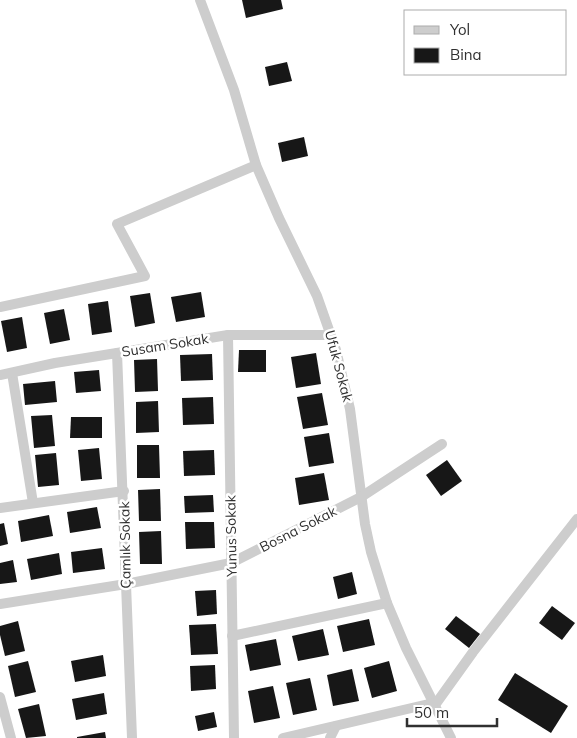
<svg xmlns="http://www.w3.org/2000/svg" width="577" height="738" viewBox="0 0 577 738" font-family="Mulish,sans-serif">
  <style>
    .building { fill: #171717 }
    .lines { fill: none; stroke-linecap: round; stroke-linejoin: round }
    .minor { stroke: #cdcdcd; stroke-width: 10 }
    .labels { text-anchor: middle; dominant-baseline: central; stroke-width: 5; stroke-linejoin: round; paint-order: stroke }
    .street-label { font-size: 14px; fill: #303030; stroke: #fff }
  </style>
  <rect width="100%" height="100%" fill="#fff"/>
  <g class="building">
    <path d="M242,0H281L283,9L246,18Z"/>
    <path d="M287,62L292,81L269,86L265,67Z"/>
    <path d="M304,137L308,156L282,162L278,143Z"/>
    <path d="M201,292L205,317L176,322L171,297Z"/>
    <path d="M150,293L155,323L135,327L130,296Z"/>
    <path d="M108,301L112,332L92,335L88,304Z"/>
    <path d="M64,309L70,340L50,344L44,313Z"/>
    <path d="M22,317L27,348L7,352L1,321Z"/>
    <path d="M239,350H266V372H238Z"/>
    <path d="M316,353L321,384L296,388L291,357Z"/>
    <path d="M212,354L213,380L181,381L180,355Z"/>
    <path d="M157,359L158,391L135,392L134,360Z"/>
    <path d="M99,370L101,391L76,393L74,372Z"/>
    <path d="M55,381L57,402L25,405L23,384Z"/>
    <path d="M322,393L328,425L303,429L297,397Z"/>
    <path d="M213,397L214,424L183,425L182,398Z"/>
    <path d="M158,401L159,432L136,433V402Z"/>
    <path d="M52,415L55,446L34,448L31,416Z"/>
    <path d="M71,417H102V438H70Z"/>
    <path d="M329,433L334,463L309,467L304,437Z"/>
    <path d="M137,445H159L160,478H137Z"/>
    <path d="M99,448L102,479L81,481L78,450Z"/>
    <path d="M214,450L215,475L184,476L183,451Z"/>
    <path d="M56,453L59,485L38,487L35,455Z"/>
    <path d="M447,460L462,481L441,496L426,475Z"/>
    <path d="M324,473L329,500L299,505L295,478Z"/>
    <path d="M160,489L161,521H139L138,490Z"/>
    <path d="M213,495L214,512L185,513L184,496Z"/>
    <path d="M97,507L101,528L70,533L67,512Z"/>
    <path d="M49,515L53,536L21,542L18,521Z"/>
    <path d="M185,522H214L215,548L186,549Z"/>
    <path d="M4,523L8,544L0,546V524Z"/>
    <path d="M161,531L162,564H140L139,532Z"/>
    <path d="M102,548L105,569L73,573L71,552Z"/>
    <path d="M59,553L62,574L31,580L27,559Z"/>
    <path d="M13,560L17,582L0,584V563Z"/>
    <path d="M352,572L357,594L338,599L333,577Z"/>
    <path d="M216,590L217,614L197,616L195,591Z"/>
    <path d="M552,606L575,623L562,640L539,623Z"/>
    <path d="M456,616L480,634L469,648L445,629Z"/>
    <path d="M369,619L375,645L343,652L337,626Z"/>
    <path d="M18,621L25,651L5,656L0,635V626Z"/>
    <path d="M216,624L218,654L191,655L189,625Z"/>
    <path d="M323,629L329,655L298,661L292,636Z"/>
    <path d="M276,639L281,665L250,671L245,645Z"/>
    <path d="M103,655L106,676L75,682L71,661Z"/>
    <path d="M28,661L36,692L15,697L8,666Z"/>
    <path d="M389,661L397,691L372,698L364,668Z"/>
    <path d="M215,665L216,689L191,691L190,666Z"/>
    <path d="M352,669L359,701L333,706L327,675Z"/>
    <path d="M515,673L568,706L551,733L498,700Z"/>
    <path d="M310,678L317,710L293,715L286,683Z"/>
    <path d="M273,686L280,718L254,723L248,691Z"/>
    <path d="M104,693L107,714L76,720L72,699Z"/>
    <path d="M39,704L46,736L26,738L18,709Z"/>
    <path d="M214,712L217,727L198,731L195,716Z"/>
    <path d="M105,732L106,738H77V737Z"/>
  </g>
  <g class="lines">
    <g class="minor">
      <path d="M200,0L234,90L256,165L279,218L317,296L336,350L350,409L365,524L371,552L387,603L406,648L451,738"/>
      <path d="M0,307L145,276L117,224L256,165"/>
      <path d="M228,335L234,738"/>
      <path d="M117,353L132,738"/>
      <path d="M12,373L33,503"/>
      <path d="M0,375L55,363L228,335H331"/>
      <path d="M0,508L124,491"/>
      <path d="M0,604L126,584L231,563L361,497L442,444"/>
      <path d="M232,636L387,603"/>
      <path d="M0,697L11,738"/>
      <path d="M435,705L473,652L577,519"/>
      <path d="M283,738L433,703"/>
      <path d="M330,738L336,726"/>
    </g>
  </g>
  <g class="labels">
    <g class="street-label">
      <text transform="translate(165 345) rotate(-9)">Susam Sokak</text>
      <text transform="translate(339 366) rotate(75)">Ufuk Sokak</text>
      <text transform="translate(298 529) rotate(-27)">Bosna Sokak</text>
      <text transform="translate(231 536) rotate(-91)">Yunus Sokak</text>
      <text transform="translate(125 545) rotate(-91)">Çamlık Sokak</text>
    </g>
  </g>
  <rect x="404" y="10" width="162" height="65" fill="#ffffff" stroke="#acacac"/>
  <rect x="414" y="26" width="25" height="8" fill="#cdcdcd" stroke="#acacac"/>
  <text x="450" y="35" font-size="15" fill="#303030">Yol</text>
  <rect x="414" y="48" width="25" height="15" fill="#171717" stroke="#acacac"/>
  <text x="450" y="60" font-size="15" fill="#303030">Bina</text>
  <path d="M407 718v8h90v-8" fill="none" stroke="#303030" stroke-width="2.5"/>
  <text x="414" y="718" font-size="15" fill="#303030" stroke="#ffffff" stroke-width="4" paint-order="stroke">50 m</text>
</svg>
